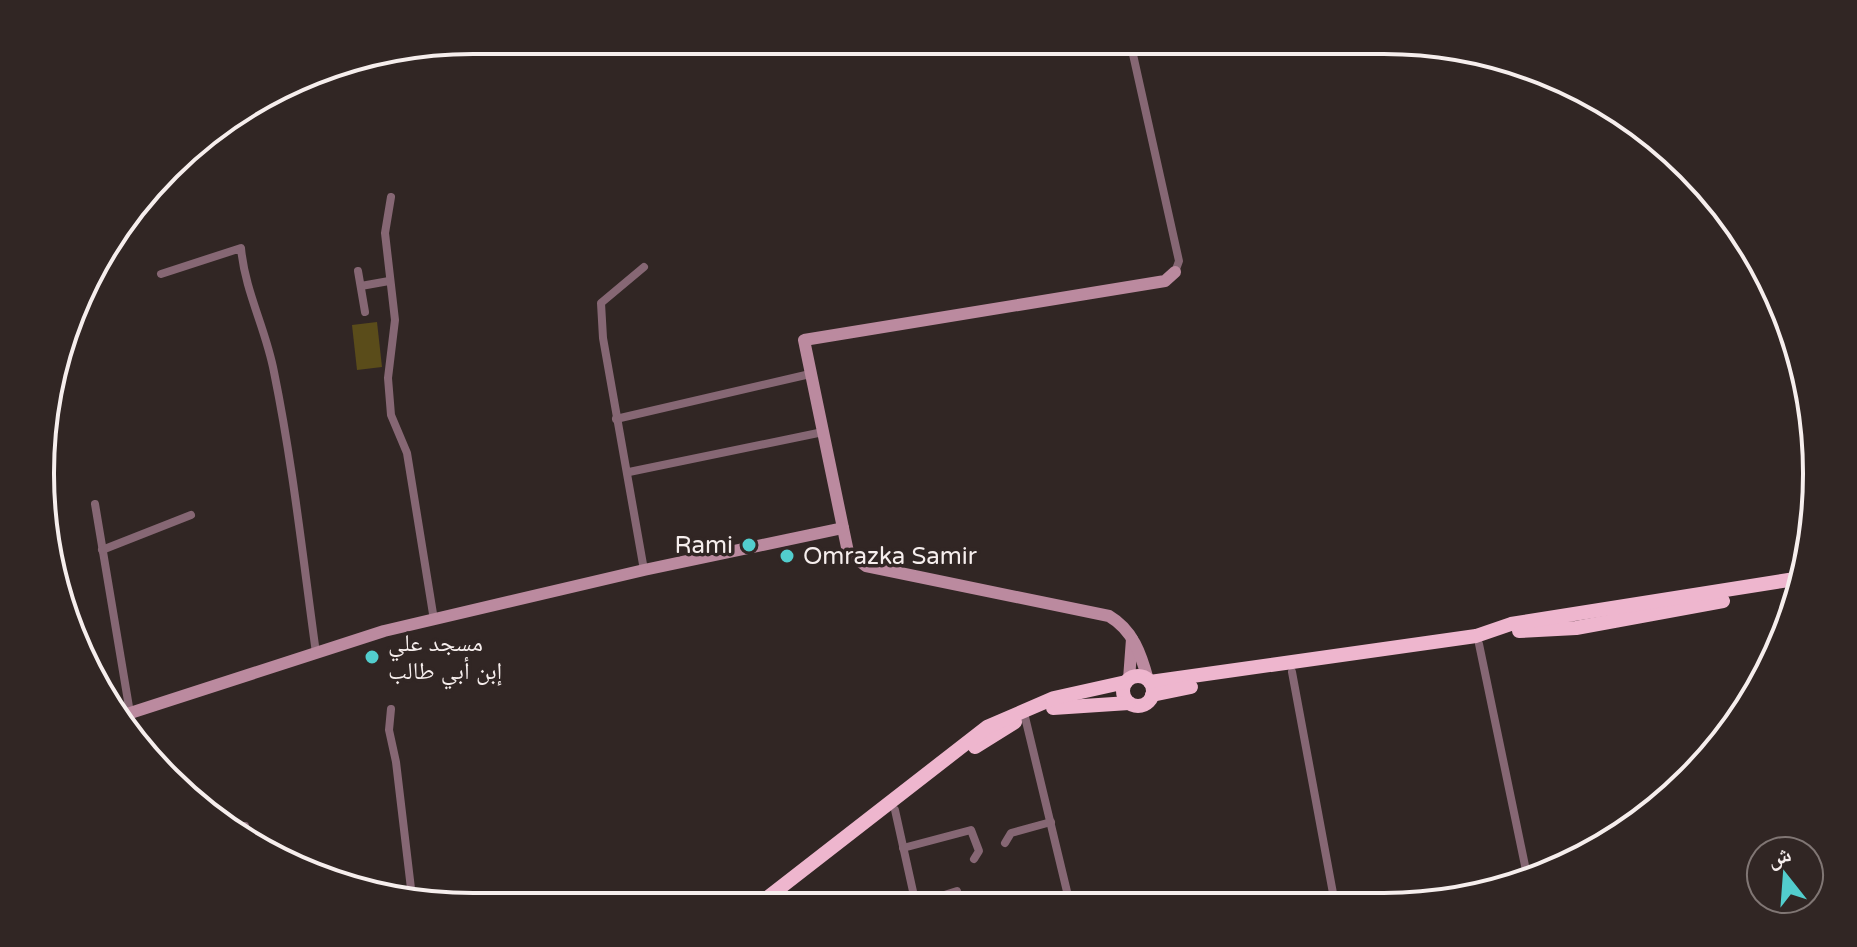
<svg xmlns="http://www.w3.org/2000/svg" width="1857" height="947" viewBox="0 0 1857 947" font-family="'Varela Round','Noto Naskh Arabic',sans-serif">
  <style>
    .green { fill: #5a4c1a }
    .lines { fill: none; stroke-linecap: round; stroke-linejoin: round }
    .minor { stroke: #866774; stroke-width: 8 }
    .secondary { stroke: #bb8a9f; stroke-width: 12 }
    .trunk { stroke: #eeb6ce; stroke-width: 14 }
    .poi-dot { fill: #52cdcd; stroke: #312624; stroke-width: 3 }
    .labels { text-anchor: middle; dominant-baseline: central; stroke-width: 7; stroke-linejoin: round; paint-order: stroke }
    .poi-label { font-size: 24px; fill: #f6eeed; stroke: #312624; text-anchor: start }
    .rim { fill: none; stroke: #f6eeed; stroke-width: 4 }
  </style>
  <rect width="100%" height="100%" fill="#312624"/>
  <path class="green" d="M377,322L382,367L357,370L352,325Z"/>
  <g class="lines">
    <g class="minor">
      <path d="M1130,41L1179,261L1175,272"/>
      <path d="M391,197L385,233L395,320L388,378L391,415L407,453L434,620"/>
      <path d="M358,271L365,312"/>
      <path d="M161,274L241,248C245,292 266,329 274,372C293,465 303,559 316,653"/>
      <path d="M361,286L389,281"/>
      <path d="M616,419L810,374"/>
      <path d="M629,472L823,432"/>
      <path d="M95,504L130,713"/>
      <path d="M102,550L191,515"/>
      <path d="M644,570L603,338L601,303L644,267"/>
      <path d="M1479,644L1528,880"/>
      <path d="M1292,672L1335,904"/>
      <path d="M391,709L389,730L396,762L412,897"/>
      <path d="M1025,717L1070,904"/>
      <path d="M895,810L916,905"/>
      <path d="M245,826L247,837"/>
      <path d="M1005,843L1011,833L1051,822"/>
      <path d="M903,848L971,830L979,851L974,859"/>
      <path d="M916,904L957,891"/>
    </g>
    <g class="secondary">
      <path d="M1129,679L1132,639"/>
      <path d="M1148,680C1141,654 1133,630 1109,616L866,566L848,552L804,340L1165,281L1175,272"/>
      <path d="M121,716L384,631L644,570L843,528"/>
    </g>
    <g class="trunk">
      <path d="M1519,631L1576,628L1723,601"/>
      <circle cx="1138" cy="691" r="15"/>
      <path d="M1150,682L1476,636L1511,624L1795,579"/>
      <path d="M1152,695L1191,687"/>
      <path d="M1053,708L1129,703"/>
      <path d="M975,747L1015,722"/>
      <path d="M758,905L987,727L1054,698L1126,682"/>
    </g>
  </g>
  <g class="poi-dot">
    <circle cx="749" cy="545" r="8"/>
    <circle cx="787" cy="556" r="8"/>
    <circle cx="372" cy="657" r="8"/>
  </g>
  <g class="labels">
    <g class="poi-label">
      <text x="733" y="545" text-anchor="end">Rami</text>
      <text x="803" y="556">Omrazka Samir</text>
      <text x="388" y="643">مسجد علي<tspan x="388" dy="28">إبن أبي طالب</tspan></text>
    </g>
  </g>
  <path d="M0 0H1857V947H0ZM473 54H1384A419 419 0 0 1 1803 473V474A419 419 0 0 1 1384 893H473A419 419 0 0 1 54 474V473A419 419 0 0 1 473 54Z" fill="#312624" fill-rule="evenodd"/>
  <path class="rim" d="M473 54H1384A419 419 0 0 1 1803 473V474A419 419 0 0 1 1384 893H473A419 419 0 0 1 54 474V473A419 419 0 0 1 473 54Z"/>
  <g transform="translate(1785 875) rotate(343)"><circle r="38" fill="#312624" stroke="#807674" stroke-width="2"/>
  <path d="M0-6L14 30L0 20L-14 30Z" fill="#52cdcd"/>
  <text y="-12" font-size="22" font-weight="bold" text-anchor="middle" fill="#f6eeed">ش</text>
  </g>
</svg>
